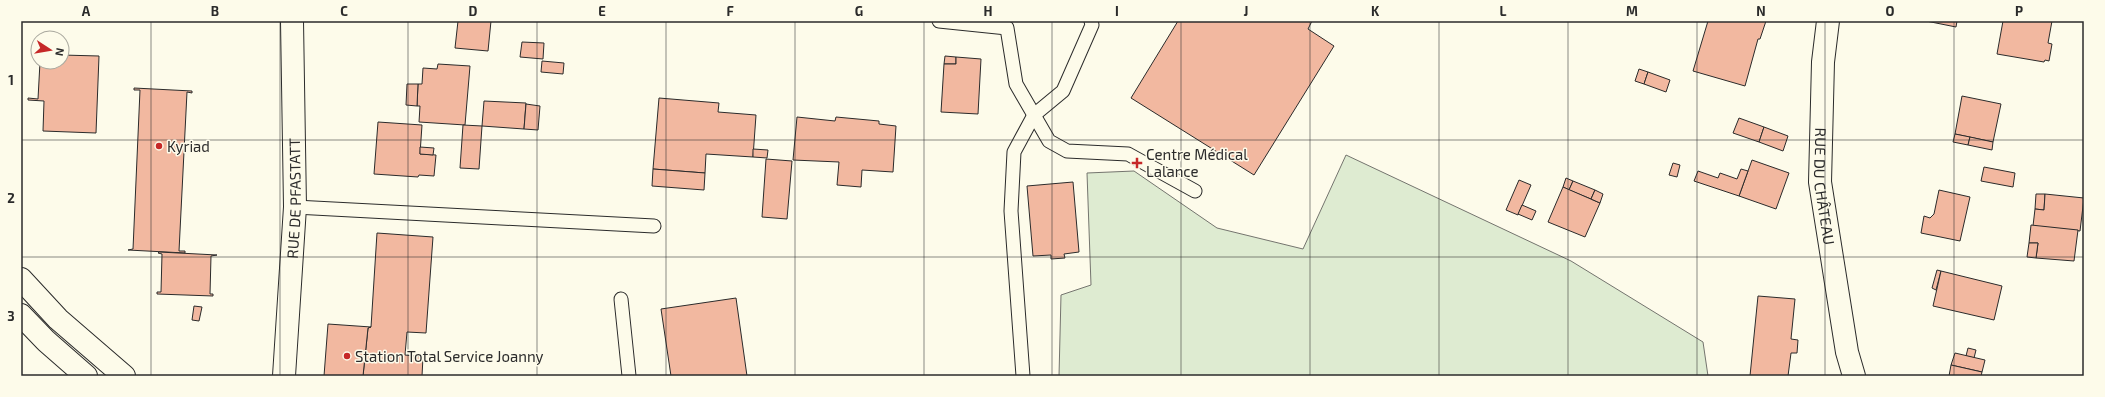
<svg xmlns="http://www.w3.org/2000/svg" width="2105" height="397" viewBox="0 0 2105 397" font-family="'Exo 2',sans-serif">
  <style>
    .green { fill: #deebd1; stroke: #74746e }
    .building { fill: #f2b8a0; stroke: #2b2b2b }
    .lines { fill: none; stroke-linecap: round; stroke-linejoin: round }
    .service-casing { stroke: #2b2b2b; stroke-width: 15 }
    .minor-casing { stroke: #2b2b2b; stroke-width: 24 }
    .secondary-casing { stroke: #2b2b2b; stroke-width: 24 }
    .service { stroke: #fdfbea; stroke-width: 13 }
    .minor { stroke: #fdfbea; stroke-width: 22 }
    .secondary { stroke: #fdfbea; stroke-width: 22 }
    .grid { fill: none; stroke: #2b2b2b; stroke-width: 1; stroke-opacity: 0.55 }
    .poi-dot { fill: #c62828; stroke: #fdfbea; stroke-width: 1.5 }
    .labels { text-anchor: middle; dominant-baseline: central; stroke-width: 3; stroke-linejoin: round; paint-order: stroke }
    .poi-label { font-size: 15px; fill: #2b2b2b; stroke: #fdfbea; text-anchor: start }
    .street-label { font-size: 15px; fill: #2b2b2b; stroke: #fdfbea }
    .neatline { fill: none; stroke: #2b2b2b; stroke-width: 1.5 }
    .grid-label { font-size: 13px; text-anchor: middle; font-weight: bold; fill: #2b2b2b }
  </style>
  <rect width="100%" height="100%" fill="#fdfbea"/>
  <path class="green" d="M1346,155L1571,261L1703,342L1708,376H1059L1061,295L1091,285L1087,173L1134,171L1217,228L1303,249Z"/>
  <g class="building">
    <path d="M458,21H491L488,51L455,48Z"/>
    <path d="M1178,21H1312L1308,29L1334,46L1254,175L1131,98Z"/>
    <path d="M1708,21H1766L1760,39H1758L1745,86L1693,71Z"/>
    <path d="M1926,21H1957L1956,27Z"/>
    <path d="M2003,21H2052L2048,43L2052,44L2049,61L2045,60L2044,62L1997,54Z"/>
    <path d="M522,42L544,43L543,59L520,57Z"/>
    <path d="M62,55L99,56L96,133L43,131L44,101L28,100V98L38,99L40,62H62Z"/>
    <path d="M945,56L956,57V64H944Z"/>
    <path d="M956,57L981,59L978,114L941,112L944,64H956Z"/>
    <path d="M542,61L564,63L563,74L541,72Z"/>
    <path d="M438,64L470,66L465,125L419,122L420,106H417L418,84H422L423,68L437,69Z"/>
    <path d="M1639,69L1648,72L1644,84L1635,81Z"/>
    <path d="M1648,72L1670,80L1666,92L1644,84Z"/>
    <path d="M407,84H418L417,106L406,105Z"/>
    <path d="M134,88L192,91V93L187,92L179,251H185V253L128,250L133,249L140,90H134Z"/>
    <path d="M1962,96L2001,104L1993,142L1955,134Z"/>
    <path d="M659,98L719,103L718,112L756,115L753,157L706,154L705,173L653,169Z"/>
    <path d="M484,101L526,103L524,129L482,126Z"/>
    <path d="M526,104L540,106L538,130L524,129Z"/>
    <path d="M797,117L835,121L836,117L879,121V124L896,126L893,172L862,170L861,187L837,185L839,162L793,160Z"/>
    <path d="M1739,118L1764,127L1759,142L1733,133Z"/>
    <path d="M378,122L422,125L420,154L436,155L434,176L419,175L418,177L374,174Z"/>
    <path d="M463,125L482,126L479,169L460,168Z"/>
    <path d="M1764,127L1788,136L1783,151L1759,142Z"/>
    <path d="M1955,134L1970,137L1968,145L1953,142Z"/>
    <path d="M1970,137L1993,142L1992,150L1968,145Z"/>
    <path d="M420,147L434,148L433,155L420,154Z"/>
    <path d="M753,149L768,150L767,158L753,157Z"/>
    <path d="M766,159L792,161L787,219L762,217Z"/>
    <path d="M1752,160L1789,173L1776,209L1739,196Z"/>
    <path d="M1673,163L1680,165L1677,177L1669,175Z"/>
    <path d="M1984,167L2015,173L2013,187L1981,181Z"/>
    <path d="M653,169L705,173L704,190L652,186Z"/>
    <path d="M1741,169L1748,171L1739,196L1694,181L1698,171L1718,178L1720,173L1737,179Z"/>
    <path d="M1566,178L1573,181L1569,190L1563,187Z"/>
    <path d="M1519,180L1531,185L1518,215L1506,210Z"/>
    <path d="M1573,181L1595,190L1591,199L1569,190Z"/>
    <path d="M1073,182L1079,252L1064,254L1065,258L1051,259V255L1033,256L1027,186Z"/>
    <path d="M1563,187L1600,203L1585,237L1548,222Z"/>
    <path d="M1595,190L1603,194L1600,203L1591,199Z"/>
    <path d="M1939,190L1970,197L1960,241L1921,233L1924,216L1930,218L1934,214Z"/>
    <path d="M2036,194H2045L2044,210L2035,209Z"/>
    <path d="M2045,194L2084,198L2080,231L2033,226L2035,209L2044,210Z"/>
    <path d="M1522,205L1536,211L1532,220L1518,214Z"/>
    <path d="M2031,225L2078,230L2074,261L2036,258L2038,243H2029Z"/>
    <path d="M377,233L433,237L426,333L407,332L405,355L423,357L422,376H363L368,328L371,327Z"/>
    <path d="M2029,243H2038L2036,258L2027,257Z"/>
    <path d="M159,252L217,255L211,256L210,294H213V296L157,294V292H161L162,254L158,253Z"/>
    <path d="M1937,270L1941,271L1936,290L1932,288Z"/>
    <path d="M1941,271L2002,286L1994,320L1933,306Z"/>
    <path d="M1758,296L1795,299L1791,339L1798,340L1797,353H1791L1788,376H1750Z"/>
    <path d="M736,298L747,376H671L661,309Z"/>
    <path d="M194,306L202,307L199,321L192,320Z"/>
    <path d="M328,324L371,327L368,328L363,376H324Z"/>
    <path d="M1968,348L1976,350L1974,358L1966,356Z"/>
    <path d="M1955,353L1985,360L1982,372L1951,365Z"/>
    <path d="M1951,365L1982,372L1981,376H1949Z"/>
  </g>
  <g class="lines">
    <g class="service-casing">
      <g id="service">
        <path d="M939,21L1007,28L1016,84L1049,141L1067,151L1128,154L1195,191"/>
        <path d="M295,207L654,226"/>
        <path d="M621,299L629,376"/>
        <path d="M1023,376L1011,211L1014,152L1034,115L1063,91L1092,25L1091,21"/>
      </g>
    </g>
    <g class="minor-casing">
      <g id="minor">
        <path id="s1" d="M1828,21L1823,62L1820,182L1847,352L1854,376"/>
        <path id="s2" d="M284,376L295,207L292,21"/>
      </g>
    </g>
    <g class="secondary-casing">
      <g id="secondary">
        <path d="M21,279L58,319L124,376"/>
        <path d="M21,315L46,341L86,376"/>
      </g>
    </g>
    <use href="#service" class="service"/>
    <use href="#minor" class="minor"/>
    <use href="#secondary" class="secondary"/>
  </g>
  <path class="grid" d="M151,21V376M280,21V376M408,21V376M537,21V376M666,21V376M795,21V376M924,21V376M1052,21V376M1181,21V376M1310,21V376M1439,21V376M1568,21V376M1697,21V376M1825,21V376M1954,21V376M21,140H2084M21,257H2084"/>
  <g class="poi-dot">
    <circle cx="159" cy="146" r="4"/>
    <path d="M1135 157h4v4h4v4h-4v4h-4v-4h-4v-4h4z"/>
    <circle cx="347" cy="356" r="4"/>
  </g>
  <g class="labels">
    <g class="poi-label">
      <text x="167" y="146">Kyriad</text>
      <text x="1146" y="154">Centre Médical<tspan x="1146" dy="17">Lalance</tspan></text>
      <text x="355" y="356">Station Total Service Joanny</text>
    </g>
    <g class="street-label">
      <text stroke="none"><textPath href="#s1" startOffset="166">RUE DU CHÂTEAU</textPath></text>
      <text stroke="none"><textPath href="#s2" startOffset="178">RUE DE PFASTATT</textPath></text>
    </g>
  </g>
  <rect width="2105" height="397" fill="none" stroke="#fdfbea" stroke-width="44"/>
  <g transform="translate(50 50) rotate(102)"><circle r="19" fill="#fdfbea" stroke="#a9a89e"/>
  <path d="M0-3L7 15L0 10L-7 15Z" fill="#c62828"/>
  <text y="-6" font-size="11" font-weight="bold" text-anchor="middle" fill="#2b2b2b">N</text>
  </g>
  <rect x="22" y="22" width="2061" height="353" class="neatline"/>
  <g class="grid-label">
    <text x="86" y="16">A</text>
    <text x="215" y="16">B</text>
    <text x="344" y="16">C</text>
    <text x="473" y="16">D</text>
    <text x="602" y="16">E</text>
    <text x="730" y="16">F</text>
    <text x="859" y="16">G</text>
    <text x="988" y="16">H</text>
    <text x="1117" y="16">I</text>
    <text x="1246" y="16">J</text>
    <text x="1375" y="16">K</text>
    <text x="1503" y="16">L</text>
    <text x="1632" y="16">M</text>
    <text x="1761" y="16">N</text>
    <text x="1890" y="16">O</text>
    <text x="2019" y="16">P</text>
    <text x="11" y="85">1</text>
    <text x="11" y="203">2</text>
    <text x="11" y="321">3</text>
  </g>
</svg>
